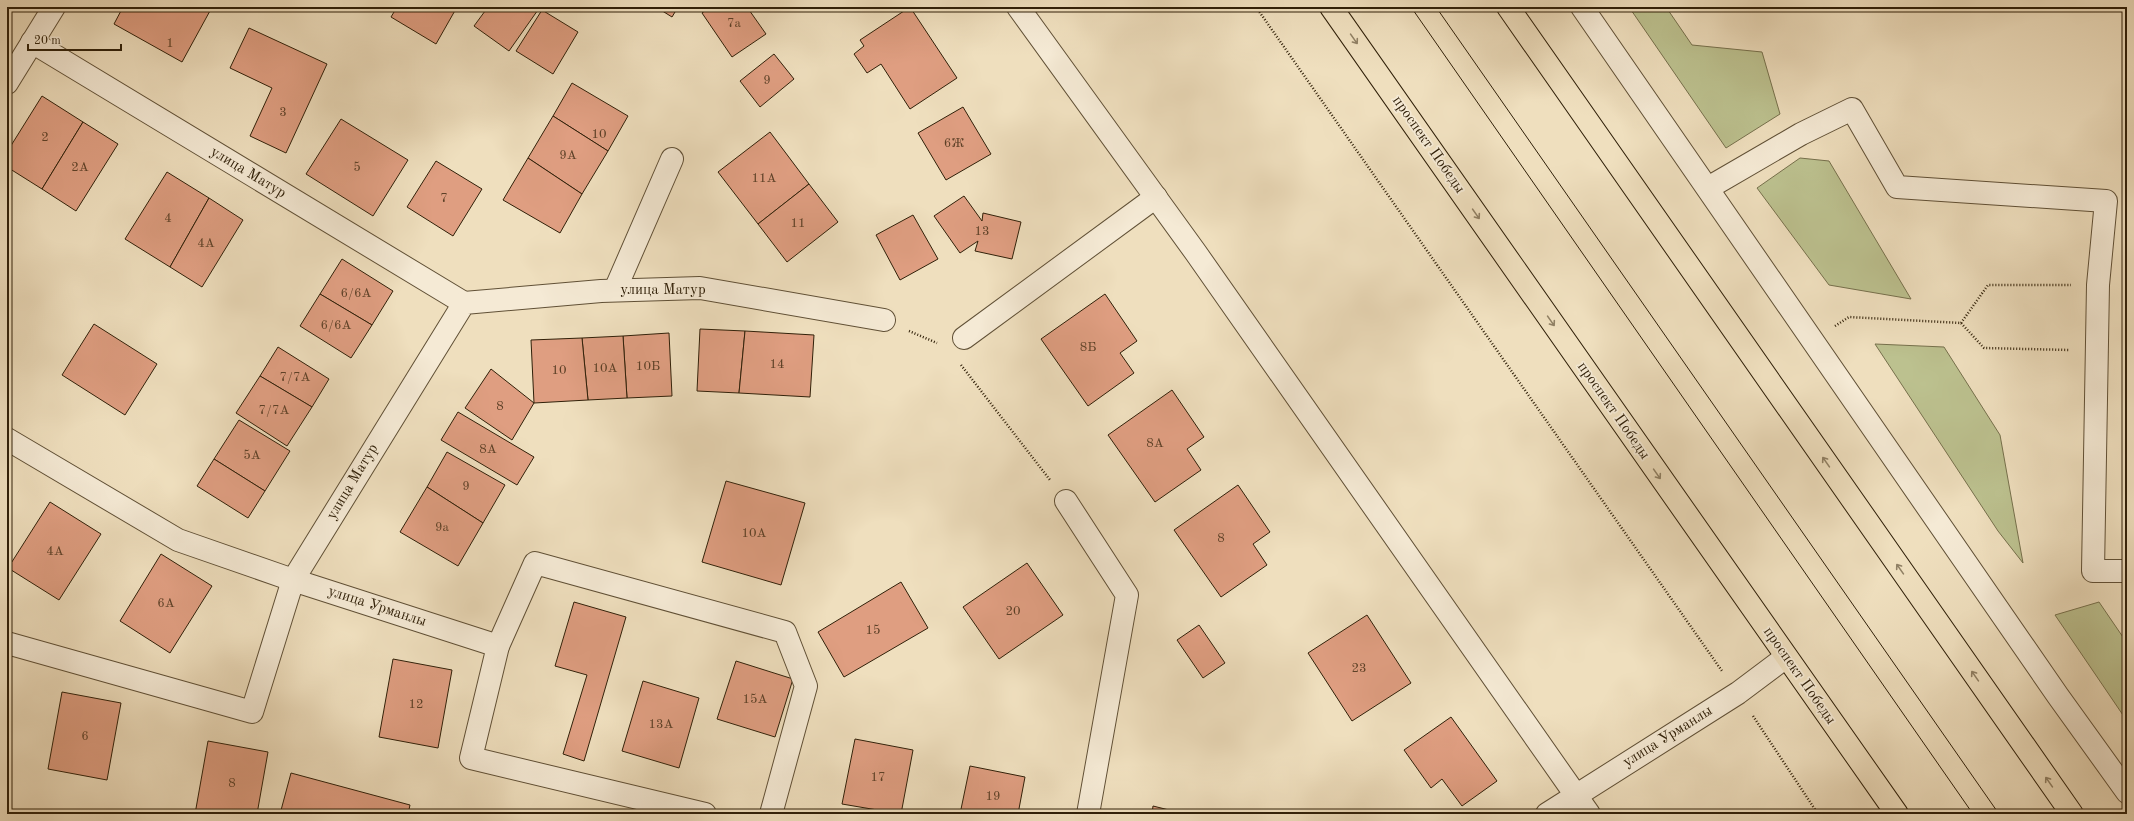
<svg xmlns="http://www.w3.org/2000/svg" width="2134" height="821" viewBox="0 0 2134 821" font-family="'Old Standard TT',serif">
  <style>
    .green { fill: #bcc18f; stroke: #76704c }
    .building { fill: #df9e81; stroke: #302009 }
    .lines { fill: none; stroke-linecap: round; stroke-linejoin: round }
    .minor-casing { stroke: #605036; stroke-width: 24 }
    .major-casing { stroke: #302009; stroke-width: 24 }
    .path { stroke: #302009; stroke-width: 2.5; stroke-dasharray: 1 2; stroke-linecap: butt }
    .minor { stroke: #f5ead5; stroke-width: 22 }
    .major { stroke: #efdfbe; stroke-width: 22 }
    .tram { stroke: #302009; stroke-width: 1 }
    .oneway { stroke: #908064 }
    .labels { text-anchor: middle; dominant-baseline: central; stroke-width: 3.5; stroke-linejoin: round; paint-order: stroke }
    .number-label { font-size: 13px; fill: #5c4027 }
    .street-label { font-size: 15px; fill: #302009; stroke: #f5ead5 }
  </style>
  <rect width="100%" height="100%" fill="#efdfbe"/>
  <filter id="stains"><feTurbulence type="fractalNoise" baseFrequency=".005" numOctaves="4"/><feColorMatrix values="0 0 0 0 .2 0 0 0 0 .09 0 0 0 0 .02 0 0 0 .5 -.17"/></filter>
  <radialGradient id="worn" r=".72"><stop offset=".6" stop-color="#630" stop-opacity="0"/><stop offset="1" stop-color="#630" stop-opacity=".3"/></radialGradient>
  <g class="green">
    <path d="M1629,7H1666L1692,45L1762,52L1780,114L1726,148Z"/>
    <path d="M1800,158L1829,161L1911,299L1829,285L1757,188Z"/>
    <path d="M1875,344L1944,347L2000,435L2023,563L1998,531Z"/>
    <path d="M2099,602L2127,643V721L2055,615Z"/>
  </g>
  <g class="building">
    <path d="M123,7H209L211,9L182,62L114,24Z"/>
    <path d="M397,7H457L436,44L391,17Z"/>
    <path d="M488,7H540L509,51L474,26Z"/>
    <path d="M656,7H678L672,17Z"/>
    <path d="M710,7H747L766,34L732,57L702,13Z"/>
    <path d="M910,7L957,78L910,109L881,64L867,73L854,54L864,46L860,40Z"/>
    <path d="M542,10L578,32L553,74L516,51Z"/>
    <path d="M249,28L327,64L286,153L250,136L272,88L230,68Z"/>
    <path d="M774,54L794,79L760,107L740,81Z"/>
    <path d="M572,83L628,116L608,151L553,116Z"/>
    <path d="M42,96L83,122L42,189L7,167V152Z"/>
    <path d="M963,107L991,154L946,180L918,133Z"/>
    <path d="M553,116L608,151L582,194L528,158Z"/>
    <path d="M341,119L408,160L373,216L306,174Z"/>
    <path d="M83,122L118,144L76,211L42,189Z"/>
    <path d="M770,132L809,184L758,224L718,172Z"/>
    <path d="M528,158L582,194L560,233L503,200Z"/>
    <path d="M436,161L482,189L453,236L407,207Z"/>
    <path d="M167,172L209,198L170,267L125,239Z"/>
    <path d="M809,184L838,222L787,262L758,224Z"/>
    <path d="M964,196L982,221L983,213L1021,222L1012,259L975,251L978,241L960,253L934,216Z"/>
    <path d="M209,198L243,220L202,287L170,267Z"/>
    <path d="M2127,213V273L2125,269Z"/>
    <path d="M913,215L938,259L900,280L876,235Z"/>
    <path d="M342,259L393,291L372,325L320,294Z"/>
    <path d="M320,294L372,325L351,358L300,326Z"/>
    <path d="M1105,294L1137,341L1120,353L1134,373L1088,406L1041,339Z"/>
    <path d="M94,324L157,364L125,415L62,375Z"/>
    <path d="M700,329L745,331L739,393L697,391Z"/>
    <path d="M745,331L814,335L810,397L739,393Z"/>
    <path d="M669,333L672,396L627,398L623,336Z"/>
    <path d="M623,336L627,398L588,400L582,338Z"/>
    <path d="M582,338L588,400L534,403L531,340Z"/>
    <path d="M278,347L329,379L312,407L260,376Z"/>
    <path d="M491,369L534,403L512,440L465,408Z"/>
    <path d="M260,376L312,407L287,446L236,413Z"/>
    <path d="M1172,390L1204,437L1187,449L1201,470L1155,502L1108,435Z"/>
    <path d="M458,412L534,457L517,485L441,440Z"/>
    <path d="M239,420L290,451L265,491L214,459Z"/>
    <path d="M447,452L505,485L483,523L427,487Z"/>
    <path d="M214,459L265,491L248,518L197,486Z"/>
    <path d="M726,481L805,503L781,585L702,562Z"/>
    <path d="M1238,485L1270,532L1253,544L1267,565L1221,597L1174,530Z"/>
    <path d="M427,487L483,523L458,566L400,532Z"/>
    <path d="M50,502L101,534L59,600L8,568Z"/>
    <path d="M161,554L212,586L170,653L120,621Z"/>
    <path d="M1027,563L1063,615L999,659L963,607Z"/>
    <path d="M901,582L928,628L844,677L818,632Z"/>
    <path d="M574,602L626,617L584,761L563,754L587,675L555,666Z"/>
    <path d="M1367,615L1411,683L1352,721L1308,653Z"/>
    <path d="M1199,625L1225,663L1203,678L1177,640Z"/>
    <path d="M393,659L452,670L438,748L379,737Z"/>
    <path d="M736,661L793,679L775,737L717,719Z"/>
    <path d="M643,681L699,698L679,768L622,751Z"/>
    <path d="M62,692L121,703L107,780L48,769Z"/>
    <path d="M1451,717L1497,781L1462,806L1442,779L1431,788L1404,750Z"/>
    <path d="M855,739L913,750L901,814L842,804Z"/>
    <path d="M208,741L268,752L257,814H195Z"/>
    <path d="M970,766L1025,777L1018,814H960Z"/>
    <path d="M291,773L410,805L408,814H280Z"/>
    <path d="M1153,806L1185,814H1152Z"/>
  </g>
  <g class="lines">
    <g class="minor-casing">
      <g id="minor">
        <path d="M1018,7L1196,253L1589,814"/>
        <path d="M1582,7L2058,696L2127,792"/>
        <path d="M32,42L464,303"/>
        <path d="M7,83L54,7"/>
        <path d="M1708,188L1801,134L1852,109L1897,187L2106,201L2098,285L2093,571H2127"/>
        <path d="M615,290L672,159"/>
        <path d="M964,338L1156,197"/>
        <path d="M7,439L178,540L293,580L464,303L601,291L700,288L884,320"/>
        <path d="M1066,501L1127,595L1088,814"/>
        <path d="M7,643L252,712L293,580L498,646L471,758L705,814"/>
        <path d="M498,646L535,563L785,632L806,686L771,814"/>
        <path d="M1547,814L1738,693L1786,657"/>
      </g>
    </g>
    <g class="major-casing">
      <g id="major">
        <path d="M1331,7L1897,814"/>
        <path d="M1508,7L2072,814"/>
      </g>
    </g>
    <g class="path">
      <path d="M1256,7L1722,671"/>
      <path d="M1961,323L1988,285H2071"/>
      <path d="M1835,326L1849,317L1961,323L1984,348L2070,350"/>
      <path d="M909,331L937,343"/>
      <path d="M961,365L1050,480"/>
      <path d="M1753,716L1818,814"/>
    </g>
    <use href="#minor" class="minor"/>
    <use href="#major" class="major"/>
    <g class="tram">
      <path d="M1411,7L1973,814"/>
      <path d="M1436,7L1999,814"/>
    </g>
  </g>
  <defs><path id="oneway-shaft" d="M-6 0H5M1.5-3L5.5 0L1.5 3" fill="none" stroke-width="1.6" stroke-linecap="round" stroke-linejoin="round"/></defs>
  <g class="oneway">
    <use href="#oneway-shaft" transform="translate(1354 39) rotate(55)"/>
    <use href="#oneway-shaft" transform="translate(1476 214) rotate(55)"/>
    <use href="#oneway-shaft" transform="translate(1551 321) rotate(55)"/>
    <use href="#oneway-shaft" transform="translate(1826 462) rotate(-125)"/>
    <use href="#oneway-shaft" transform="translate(1657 474) rotate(55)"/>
    <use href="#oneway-shaft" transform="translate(1900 569) rotate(-125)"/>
    <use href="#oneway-shaft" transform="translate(1975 676) rotate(-125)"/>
    <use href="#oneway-shaft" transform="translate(2049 782) rotate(-125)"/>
  </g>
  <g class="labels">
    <g class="number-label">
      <text x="734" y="23">7а</text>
      <text x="170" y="43">1</text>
      <text x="767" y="80">9</text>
      <text x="283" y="112">3</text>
      <text x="599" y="134">10</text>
      <text x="45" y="137">2</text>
      <text x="954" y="143">6Ж</text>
      <text x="568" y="155">9А</text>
      <text x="80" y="167">2А</text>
      <text x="357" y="167">5</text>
      <text x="764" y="178">11А</text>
      <text x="444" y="198">7</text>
      <text x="168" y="218">4</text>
      <text x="798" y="223">11</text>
      <text x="982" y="231">13</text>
      <text x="206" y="243">4А</text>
      <text x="356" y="293">6/6А</text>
      <text x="336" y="325">6/6А</text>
      <text x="1088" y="347">8Б</text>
      <text x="777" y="364">14</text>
      <text x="648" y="366">10Б</text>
      <text x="605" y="368">10А</text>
      <text x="559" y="370">10</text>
      <text x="295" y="377">7/7А</text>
      <text x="500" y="406">8</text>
      <text x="274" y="410">7/7А</text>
      <text x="1155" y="443">8А</text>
      <text x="488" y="449">8А</text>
      <text x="252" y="455">5А</text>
      <text x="466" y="486">9</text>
      <text x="442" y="527">9а</text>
      <text x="754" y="533">10А</text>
      <text x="1221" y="538">8</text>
      <text x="55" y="551">4А</text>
      <text x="166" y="603">6А</text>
      <text x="1013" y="611">20</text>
      <text x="873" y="630">15</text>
      <text x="1359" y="668">23</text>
      <text x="755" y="699">15А</text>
      <text x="416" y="704">12</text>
      <text x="661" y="724">13А</text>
      <text x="85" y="736">6</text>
      <text x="878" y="777">17</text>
      <text x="232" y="783">8</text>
      <text x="993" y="796">19</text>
    </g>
    <g class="street-label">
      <text transform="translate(1428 145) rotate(55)">проспект Победы</text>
      <text transform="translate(248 173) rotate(31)">улица Матур</text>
      <text x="663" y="290">улица Матур</text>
      <text transform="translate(1613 411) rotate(55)">проспект Победы</text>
      <text transform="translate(353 482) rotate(-59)">улица Матур</text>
      <text transform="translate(377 607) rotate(18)">улица Урманлы</text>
      <text transform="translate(1799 676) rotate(55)">проспект Победы</text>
      <text transform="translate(1668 737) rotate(-32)">улица Урманлы</text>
    </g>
  </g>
  <rect width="2134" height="821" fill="none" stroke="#efdfbe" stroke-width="24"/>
  <rect x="8" y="8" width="2118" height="805" fill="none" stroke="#302009" stroke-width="2"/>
  <rect x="12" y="12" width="2110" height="797" fill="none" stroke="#302009"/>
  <path d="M28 44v6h93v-6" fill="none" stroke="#302009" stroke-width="2"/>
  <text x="34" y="44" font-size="12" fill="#302009" stroke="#f5ead5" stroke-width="3" paint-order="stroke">20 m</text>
  <rect width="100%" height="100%" filter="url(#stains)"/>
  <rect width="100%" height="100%" fill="url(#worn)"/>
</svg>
